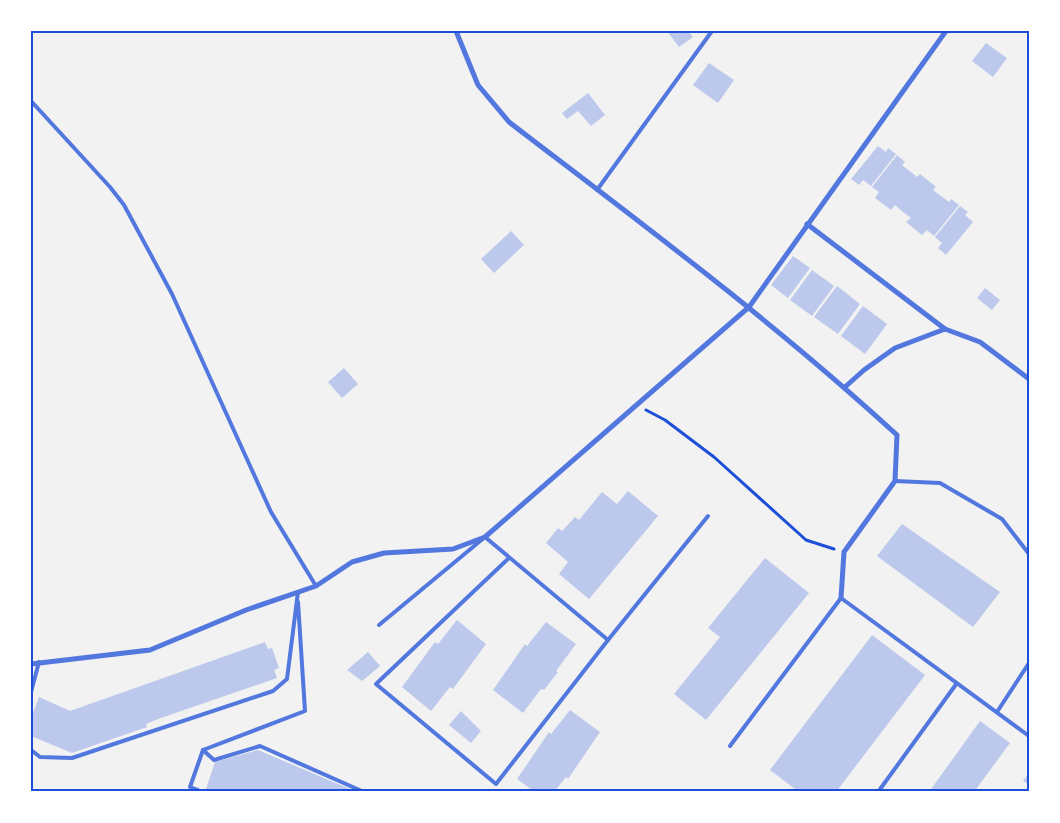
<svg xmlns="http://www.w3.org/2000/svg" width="1060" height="823" viewBox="0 0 1060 823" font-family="Manrope,sans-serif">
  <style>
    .building { fill: #bdc9ec }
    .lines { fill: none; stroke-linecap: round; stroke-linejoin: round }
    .path { stroke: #1d4ed8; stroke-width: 3 }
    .service { stroke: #5277de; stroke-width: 4 }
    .minor { stroke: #5277de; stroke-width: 5 }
    .neatline { fill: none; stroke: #1d4ed8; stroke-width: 2 }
  </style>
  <rect width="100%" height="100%" fill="#f2f2f2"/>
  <g class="building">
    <path d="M667,31H688L693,37L679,47Z"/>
    <path d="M986,43L1007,58L993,77L972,61Z"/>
    <path d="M709,63L734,80L718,103L693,85Z"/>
    <path d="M588,93L605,115L591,126L578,111L567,119L562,113Z"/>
    <path d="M878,146L886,152L888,148L896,154L871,186L863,180L859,185L851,179Z"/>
    <path d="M897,155L905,162L902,165L917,177L920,174L936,187L933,190L949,202L951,199L959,205L934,236L927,230L922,235L906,222L911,218L903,212L895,205L891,210L875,198L879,192L872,187Z"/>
    <path d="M960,206L968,212L965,215L973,222L946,255L938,248L942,243L935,237Z"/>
    <path d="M511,231L524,245L494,273L481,259Z"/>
    <path d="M793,256L810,268L788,298L771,285Z"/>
    <path d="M812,270L834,286L812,316L790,300Z"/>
    <path d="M837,286L860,304L838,334L814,317Z"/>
    <path d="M985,288L1000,300L992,310L977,298Z"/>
    <path d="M863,306L887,324L865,354L841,336Z"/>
    <path d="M344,368L358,384L342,398L328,382Z"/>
    <path d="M628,491L658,516L589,599L559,574L568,562L546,543L558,528L562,531L575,517L579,520L602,492L617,504Z"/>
    <path d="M902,524L1000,592L973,627L877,556Z"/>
    <path d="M765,558L809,593L706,720L674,694L720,637L708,628Z"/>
    <path d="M457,620L486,644L453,689L450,687L431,711L402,687L435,642L438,644Z"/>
    <path d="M546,622L576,644L556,671L558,672L544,690L541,689L523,713L493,690L525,644L527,646Z"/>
    <path d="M872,635L925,675L836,792H799L770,770Z"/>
    <path d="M265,642L268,649L272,648L279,668L274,670L277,678L158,719L146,724L147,727L72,753L31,736V718L39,697L70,711Z"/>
    <path d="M368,652L380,666L362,681L347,670Z"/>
    <path d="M570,710L600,732L568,779L566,777L554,792H535L517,779L549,732L551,734Z"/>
    <path d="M461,711L481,731L471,743L449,725Z"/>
    <path d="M980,721L1010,743L974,792H929Z"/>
    <path d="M258,750L357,792H212L206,789L215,762Z"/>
    <path d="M1029,773V785L1023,781Z"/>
  </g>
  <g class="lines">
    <path class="path" d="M646,410L665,420L714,457L806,540L834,549"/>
    <g class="service">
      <path d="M31,101L110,187L124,205L172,294L271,512L316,586"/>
      <path d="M597,190L712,31"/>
      <path d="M895,481L940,483L1002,519L1029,554"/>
      <path d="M379,625L485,537L608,640L496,784L376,684L509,558"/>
      <path d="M608,640L708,516"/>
      <path d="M31,692L39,662"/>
      <path d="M997,712L1029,663"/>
      <path d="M730,746L841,598L1029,736"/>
      <path d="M31,750L40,757L72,758L273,691L287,679L298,592"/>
      <path d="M203,750L305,711L298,602"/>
      <path d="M203,750L214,760L260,746L364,792"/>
      <path d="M203,792L190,787L203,750"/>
      <path d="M878,792L957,683"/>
    </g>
    <g class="minor">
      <path d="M456,31L478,85L509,122C641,223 774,322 897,435L895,481L844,552L841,598"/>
      <path d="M807,224L945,329"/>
      <path d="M845,387L864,370L895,348L945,329L980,342L1029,379"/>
      <path d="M31,664L150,650L246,610L316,586L352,562L384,553L453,549L485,537L749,307L946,31"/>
    </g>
  </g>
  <rect width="1060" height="823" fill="none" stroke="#ffffff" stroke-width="65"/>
  <rect x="32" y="32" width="996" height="758" class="neatline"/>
</svg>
